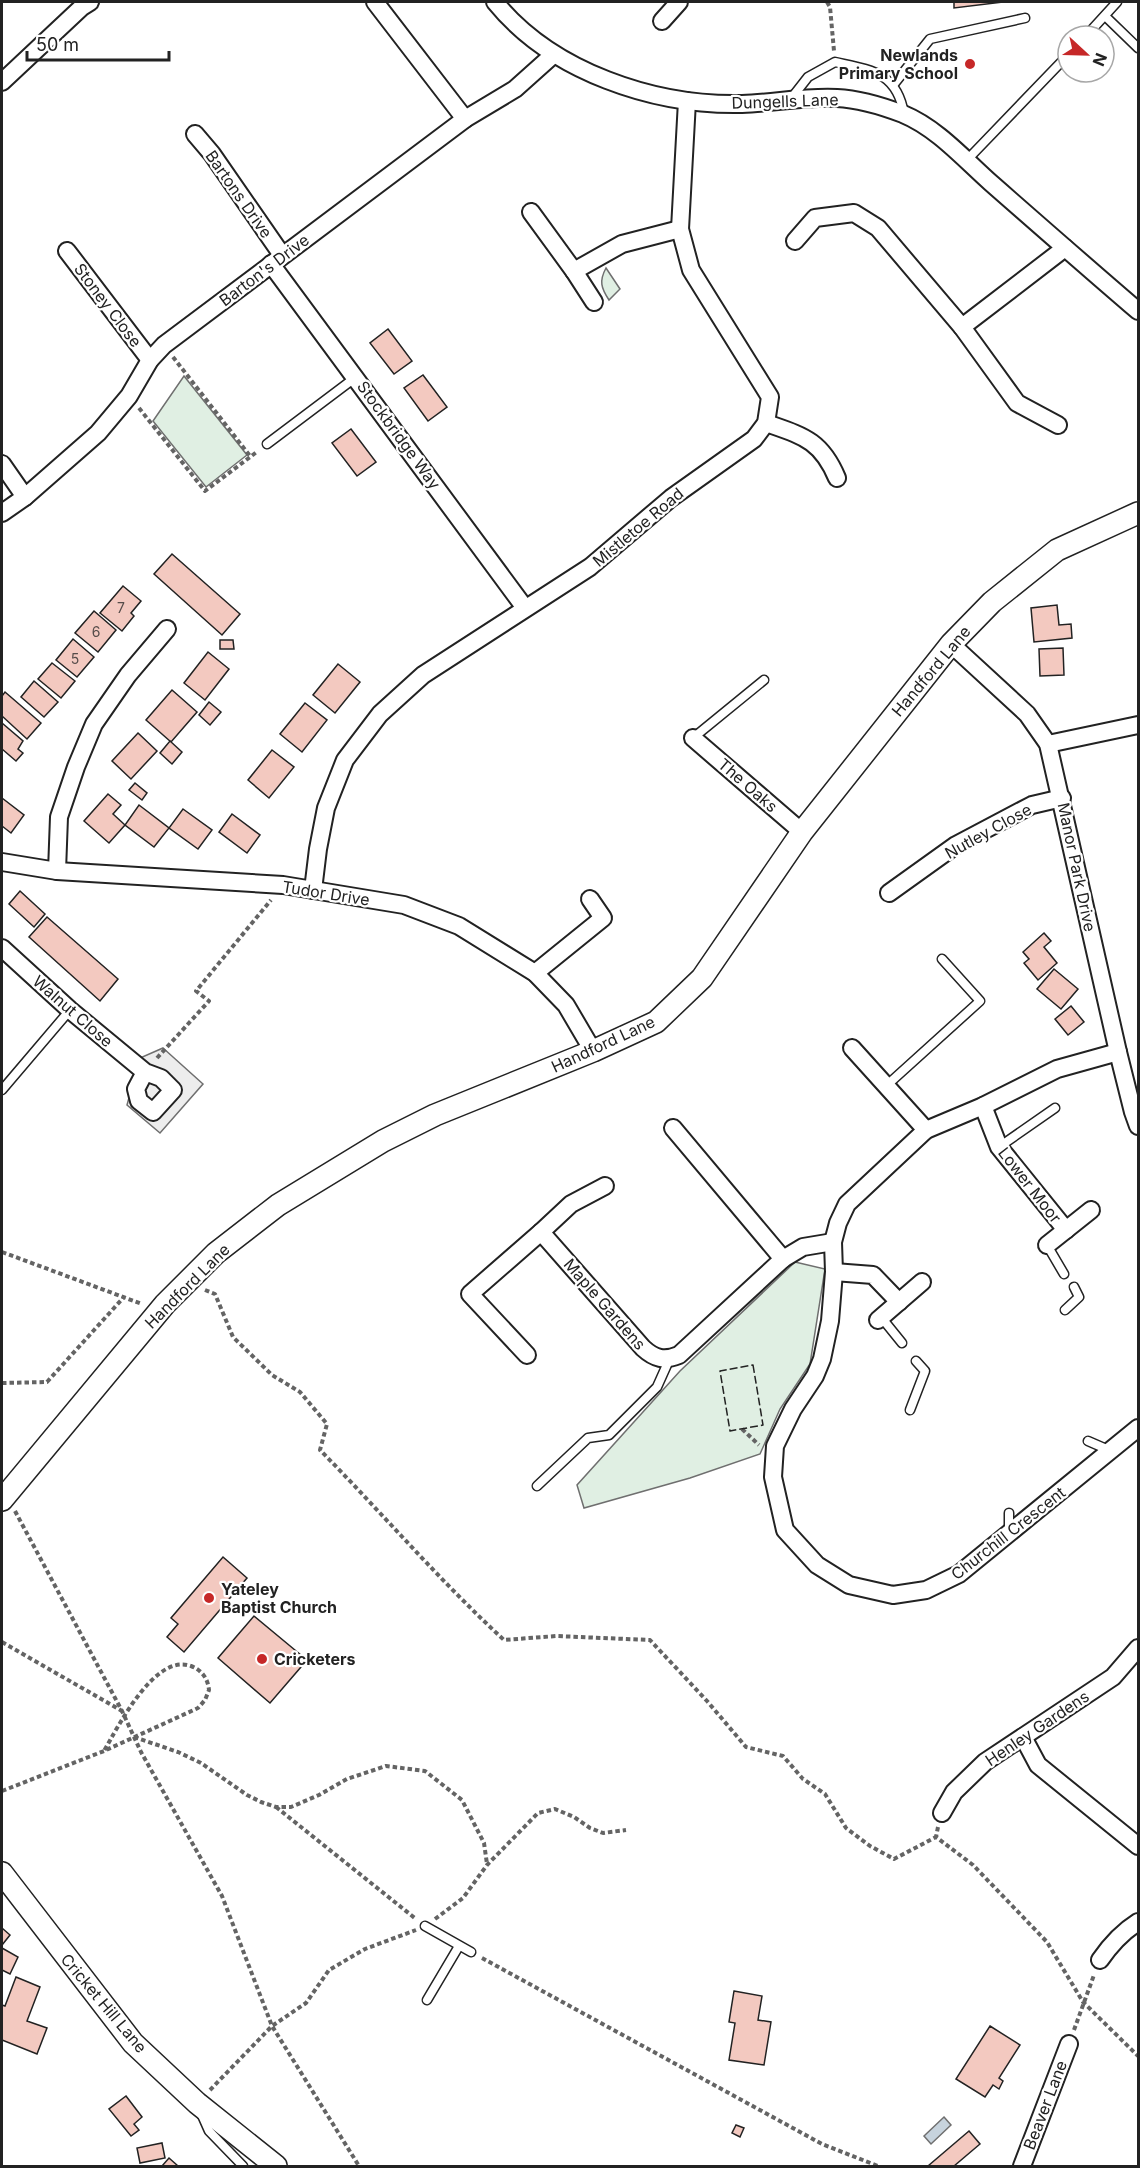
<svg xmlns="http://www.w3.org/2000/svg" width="1140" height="2168" viewBox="0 0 1140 2168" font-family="Inter,sans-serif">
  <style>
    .green { fill: #e0efe3; stroke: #6f6f6f; stroke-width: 1.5 }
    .parking { fill: #ededed; stroke: #6f6f6f; stroke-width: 1.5 }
    .water { fill: #c7d3dd; stroke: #6f6f6f; stroke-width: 1.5 }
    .building { fill: #f3c9c0; stroke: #222; stroke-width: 1.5 }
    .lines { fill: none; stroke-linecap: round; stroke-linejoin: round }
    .service-casing { stroke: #222; stroke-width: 11 }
    .minor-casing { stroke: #222; stroke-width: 20 }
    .tertiary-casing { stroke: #222; stroke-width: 24 }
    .path { stroke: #646464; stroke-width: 4; stroke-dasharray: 4.5 3; stroke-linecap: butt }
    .service { stroke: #fff; stroke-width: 8 }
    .minor { stroke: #fff; stroke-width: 16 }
    .tertiary { stroke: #fff; stroke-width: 21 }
    .fence { stroke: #222; stroke-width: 1.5; stroke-dasharray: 8 3; stroke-linecap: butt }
    .poi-dot { fill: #c62828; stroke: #fff; stroke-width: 2 }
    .labels { text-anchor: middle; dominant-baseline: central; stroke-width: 4.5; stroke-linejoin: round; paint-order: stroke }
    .number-label { font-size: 14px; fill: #564c4a }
    .poi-label { font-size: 16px; font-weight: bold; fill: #222; stroke: #fff; text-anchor: start }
    .street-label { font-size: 16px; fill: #222; stroke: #fff }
  </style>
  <rect width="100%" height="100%" fill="#fff"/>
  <g class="green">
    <path d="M606,268L620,289L609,300C601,288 599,281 606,268Z"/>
    <path d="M184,376L247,455L206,487L153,421Z"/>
    <path d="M795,1262L825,1269L810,1364L780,1409L760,1454L690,1478L584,1508L577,1485L680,1371Z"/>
  </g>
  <path class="parking" d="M163,1048L203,1084L160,1133L127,1105L140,1058Z"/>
  <path class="water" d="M944,2117L951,2125L931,2144L924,2136Z"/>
  <g class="building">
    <path d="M954,2H1003L954,8Z"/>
    <path d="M388,329L412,361L394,374L370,343Z"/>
    <path d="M423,375L447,407L428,421L404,388Z"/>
    <path d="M351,429L376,462L357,476L332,443Z"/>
    <path d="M172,554L240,614L222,635L154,574Z"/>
    <path d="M123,586L141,601L131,613L134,616L122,631L100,613Z"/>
    <path d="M1057,605L1059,625L1071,624L1072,638L1034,642L1031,608Z"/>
    <path d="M94,611L116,630L98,652L75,633Z"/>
    <path d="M73,639L94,657L77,677L56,660Z"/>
    <path d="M220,640H233L234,649H220Z"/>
    <path d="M1063,648L1064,675L1040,676L1039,649Z"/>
    <path d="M208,652L229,669L205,700L184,683Z"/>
    <path d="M52,663L75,681L61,698L38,679Z"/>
    <path d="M338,664L360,682L335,713L313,695Z"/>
    <path d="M34,681L58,702L44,717L21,697Z"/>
    <path d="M172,690L197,712L171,742L146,720Z"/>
    <path d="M5,692L41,723L27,739L2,716V696Z"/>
    <path d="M209,702L221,712L210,725L199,715Z"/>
    <path d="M305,703L327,720L302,752L280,734Z"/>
    <path d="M2,723L23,741L18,749L23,753L16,761L2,749Z"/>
    <path d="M138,733L157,751L131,779L112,761Z"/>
    <path d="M170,741L182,752L172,764L160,753Z"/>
    <path d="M272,750L294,767L269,798L248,780Z"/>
    <path d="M135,783L147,793L142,800L129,790Z"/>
    <path d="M108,794L121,805L113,814L125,825L109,843L84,821Z"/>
    <path d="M2,798L24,815L11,833L2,826Z"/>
    <path d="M139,805L169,828L154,847L125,825Z"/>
    <path d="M183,809L212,830L198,849L169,828Z"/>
    <path d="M232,814L260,835L247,853L219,832Z"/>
    <path d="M20,891L45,914L34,927L9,904Z"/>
    <path d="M47,917L118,979L100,1001L29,937Z"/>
    <path d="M1044,933L1051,941L1044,947L1057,963L1038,980L1024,963L1029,959L1023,952Z"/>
    <path d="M1054,969L1078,989L1061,1009L1037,989Z"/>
    <path d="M1071,1006L1084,1022L1068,1035L1055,1019Z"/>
    <path d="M223,1557L247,1578L184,1652L167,1637L178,1624L171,1618Z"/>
    <path d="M254,1616L307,1660L270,1703L218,1658Z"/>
    <path d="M2,1928L10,1935L2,1945Z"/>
    <path d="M2,1948L18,1957L10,1974L2,1970Z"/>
    <path d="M16,1977L40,1987L27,2021L47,2028L37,2054L2,2040V2005L5,2006Z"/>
    <path d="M734,1991L762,1996L758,2020L771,2022L764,2065L729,2060L735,2023L729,2022Z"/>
    <path d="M990,2026L1020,2045L999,2078L1003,2081L999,2089L993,2085L985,2097L956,2079Z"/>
    <path d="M126,2096L142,2117L134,2124L139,2130L131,2136L109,2109Z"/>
    <path d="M736,2125L744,2128L740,2137L732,2133Z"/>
    <path d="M969,2131L980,2144L954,2166H928Z"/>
    <path d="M162,2143L165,2158L140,2163L137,2148Z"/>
    <path d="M169,2158L178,2166H162Z"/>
  </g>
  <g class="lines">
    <g class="service-casing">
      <g id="service">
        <path d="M1105,16L1138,48"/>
        <path d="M1086,36L1117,2"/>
        <path d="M894,84L930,39L1025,18"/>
        <path d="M790,100L808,77L835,62C871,70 897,72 904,114"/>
        <path d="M966,161L1068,55"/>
        <path d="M267,444L356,377"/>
        <path d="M693,738L764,680"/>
        <path d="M886,1086L980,1001L942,959"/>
        <path d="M2,1090L70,1010"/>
        <path d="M999,1147L1055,1108"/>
        <path d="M1047,1245L1064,1274"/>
        <path d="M1065,1310L1079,1297L1074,1287"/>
        <path d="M881,1317L902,1343"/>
        <path d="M910,1410L925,1371L916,1361"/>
        <path d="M1088,1441L1111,1451"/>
        <path d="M537,1486L588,1438L609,1435L657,1387L670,1358"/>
        <path d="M1009,1513V1533"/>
        <path d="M425,1926L471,1952"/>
        <path d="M427,2000L459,1946"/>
        <path d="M201,2113L209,2131L243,2166"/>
      </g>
    </g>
    <g class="minor-casing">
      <g id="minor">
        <path d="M375,2L465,119"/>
        <path d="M495,2C552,72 654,106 742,104C774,103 806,96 837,98C860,99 882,106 903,114C937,128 964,159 991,183C1040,226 1089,269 1138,311"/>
        <path d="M662,21L679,2"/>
        <path d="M2,82L82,7L90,2"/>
        <path d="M195,134L212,154L282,255"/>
        <path d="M531,212L574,271L622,244L680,229"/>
        <path d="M795,241L815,218L854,213L878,228L962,327L1065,248"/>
        <path d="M67,251L150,360"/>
        <path d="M271,264L525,608"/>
        <path d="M574,271L594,302"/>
        <path d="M962,327L1017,403L1058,425"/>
        <path d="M766,423C803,436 821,440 837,478"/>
        <path d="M2,464L25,497"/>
        <path d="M2,513L25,497L98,433L129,396L150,360L164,345L465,119L515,89L553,55"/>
        <path d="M951,644L1027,714L1048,744L1118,1052L1133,1112L1138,1126"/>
        <path d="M693,738L802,832"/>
        <path d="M1048,744L1138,725"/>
        <path d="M2,862L57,871L283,885L404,905L459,926L535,973L566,1005L593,1051"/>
        <path d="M57,871L59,817L76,767L94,724L128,675L167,629"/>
        <path d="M313,890L318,849L326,808L345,760L380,714L423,675L590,567L671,498L754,439L766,423L770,397L691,270L680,229L687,101"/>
        <path d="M889,893L956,845L1032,805L1062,798"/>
        <path d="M2,948L70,1010L145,1072L161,1078L173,1090L153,1112L139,1101L136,1089L145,1072"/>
        <path d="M535,973L603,918L590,899"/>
        <path d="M852,1048L926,1130"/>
        <path d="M1118,1052L1057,1069L983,1106L926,1130L847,1204L838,1223L833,1242L834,1272L830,1321L822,1359L815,1376L793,1409L775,1446L773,1477L785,1530L817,1565L849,1585L893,1595L926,1590L959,1574L1138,1428"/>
        <path d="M983,1106L999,1147L1066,1230"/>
        <path d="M673,1128L783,1259"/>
        <path d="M541,1232L571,1204L605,1186"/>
        <path d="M1047,1245L1091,1210"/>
        <path d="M834,1272L873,1275L899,1302"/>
        <path d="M878,1320L922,1282"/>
        <path d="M527,1355L470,1294L541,1232L643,1348C655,1359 664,1361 679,1355L783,1259L803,1247L833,1242"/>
        <path d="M1023,1737L1038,1765L1138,1846"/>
        <path d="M942,1813L954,1792L985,1762L1113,1677L1138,1648"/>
        <path d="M1100,1960C1111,1944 1122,1932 1138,1922"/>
        <path d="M1022,2166L1069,2044"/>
      </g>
    </g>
    <g class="tertiary-casing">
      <g id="tertiary">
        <path d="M2,1500L165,1304L216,1253L278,1205L383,1141L435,1115L593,1051L656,1022L702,978L802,832L951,644L992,602L1057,550L1138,513"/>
        <path d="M2,1873L133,2043L197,2103L276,2166"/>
      </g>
    </g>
    <g class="path">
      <path d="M827,2L830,7L834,51"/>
      <path d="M173,357L250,456"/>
      <path d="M139,408L205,491L258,451"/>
      <path d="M157,1058L209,1001L196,991L271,900"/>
      <path d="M2,1252L142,1304"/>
      <path d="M205,1290L215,1294L233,1337L272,1375L300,1392L327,1424L320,1450C382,1513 439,1580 504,1640L556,1636L650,1640L707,1701L746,1747L783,1756L803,1779L825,1794L846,1828L870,1846L894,1859L936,1837"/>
      <path d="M2,1383L47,1382L124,1297"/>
      <path d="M742,1429L759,1445"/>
      <path d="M15,1511L122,1711L141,1752L222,1896L272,2026L359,2166"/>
      <path d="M2,1642L122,1711"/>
      <path d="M134,1737L178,1752L201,1763L247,1795L261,1802L276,1807H291L319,1795L347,1779L386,1766L425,1771L462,1800L484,1843L487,1864"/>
      <path d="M2,1791L104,1751L198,1708L205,1700L209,1690C208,1679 202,1670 191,1666C155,1653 119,1725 104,1751"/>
      <path d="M276,1807L416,1919"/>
      <path d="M938,1827L936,1837L973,1865L1047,1942L1083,2002L1138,2056"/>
      <path d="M435,1919L463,1898L487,1865L538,1813L555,1809L574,1817L590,1828L603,1833L626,1830"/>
      <path d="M482,1958L822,2144L878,2166"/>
      <path d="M1074,2030L1094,1975"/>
      <path d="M210,2090L272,2026L306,2003L329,1970L365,1949L416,1930"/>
    </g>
    <use href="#service" class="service"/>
    <use href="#minor" class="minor"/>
    <use href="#tertiary" class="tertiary"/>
    <path class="fence" d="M753,1365L763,1425L730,1431L720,1371Z"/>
  </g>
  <g class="poi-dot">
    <circle cx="970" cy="64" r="6"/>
    <circle cx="209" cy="1598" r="6"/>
    <circle cx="262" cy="1659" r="6"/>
  </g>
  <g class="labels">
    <g class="number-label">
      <text x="121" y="607">7</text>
      <text x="96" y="631">6</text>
      <text x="75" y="658">5</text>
    </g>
    <g class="poi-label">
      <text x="958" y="55" text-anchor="end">Newlands<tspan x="958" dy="18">Primary School</tspan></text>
      <text x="221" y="1589">Yateley<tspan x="221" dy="18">Baptist Church</tspan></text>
      <text x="274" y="1659">Cricketers</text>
    </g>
    <g class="street-label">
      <text transform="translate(785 101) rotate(-2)">Dungells Lane</text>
      <text transform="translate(239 194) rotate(55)">Bartons Drive</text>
      <text transform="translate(264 270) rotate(-37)">Barton's Drive</text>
      <text transform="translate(108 305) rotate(53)">Stoney Close</text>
      <text transform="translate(399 435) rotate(54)">Stockbridge Way</text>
      <text transform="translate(638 527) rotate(-40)">Mistletoe Road</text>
      <text transform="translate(931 671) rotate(-50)">Handford Lane</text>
      <text transform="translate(748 785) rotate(41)">The Oaks</text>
      <text transform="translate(988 831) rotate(-29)">Nutley Close</text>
      <text transform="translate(1077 867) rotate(78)">Manor Park Drive</text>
      <text transform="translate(326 893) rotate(9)">Tudor Drive</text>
      <text transform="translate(73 1011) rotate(41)">Walnut Close</text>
      <text transform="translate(603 1044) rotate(-25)">Handford Lane</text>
      <text transform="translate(1030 1185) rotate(52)">Lower Moor</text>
      <text transform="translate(187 1286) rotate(-45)">Handford Lane</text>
      <text transform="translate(605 1304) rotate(49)">Maple Gardens</text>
      <text transform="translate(1008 1533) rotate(-38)">Churchill Crescent</text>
      <text transform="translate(1037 1728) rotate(-34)">Henley Gardens</text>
      <text transform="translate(104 2003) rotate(50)">Cricket Hill Lane</text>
      <text transform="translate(1045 2105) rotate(-69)">Beaver Lane</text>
    </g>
  </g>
  <rect width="1140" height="2168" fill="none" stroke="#222222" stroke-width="6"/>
  <g transform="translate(1086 54) rotate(112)"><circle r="28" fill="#ffffff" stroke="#a7a7a7" stroke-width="1.5"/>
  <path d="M0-4.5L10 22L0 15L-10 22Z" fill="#c62828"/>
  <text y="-9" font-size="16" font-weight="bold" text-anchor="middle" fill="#222222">N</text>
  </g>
  <path d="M27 51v9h142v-9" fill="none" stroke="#222222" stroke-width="3"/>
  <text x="36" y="51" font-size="18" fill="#222222" stroke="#ffffff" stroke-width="4.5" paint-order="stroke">50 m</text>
</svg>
